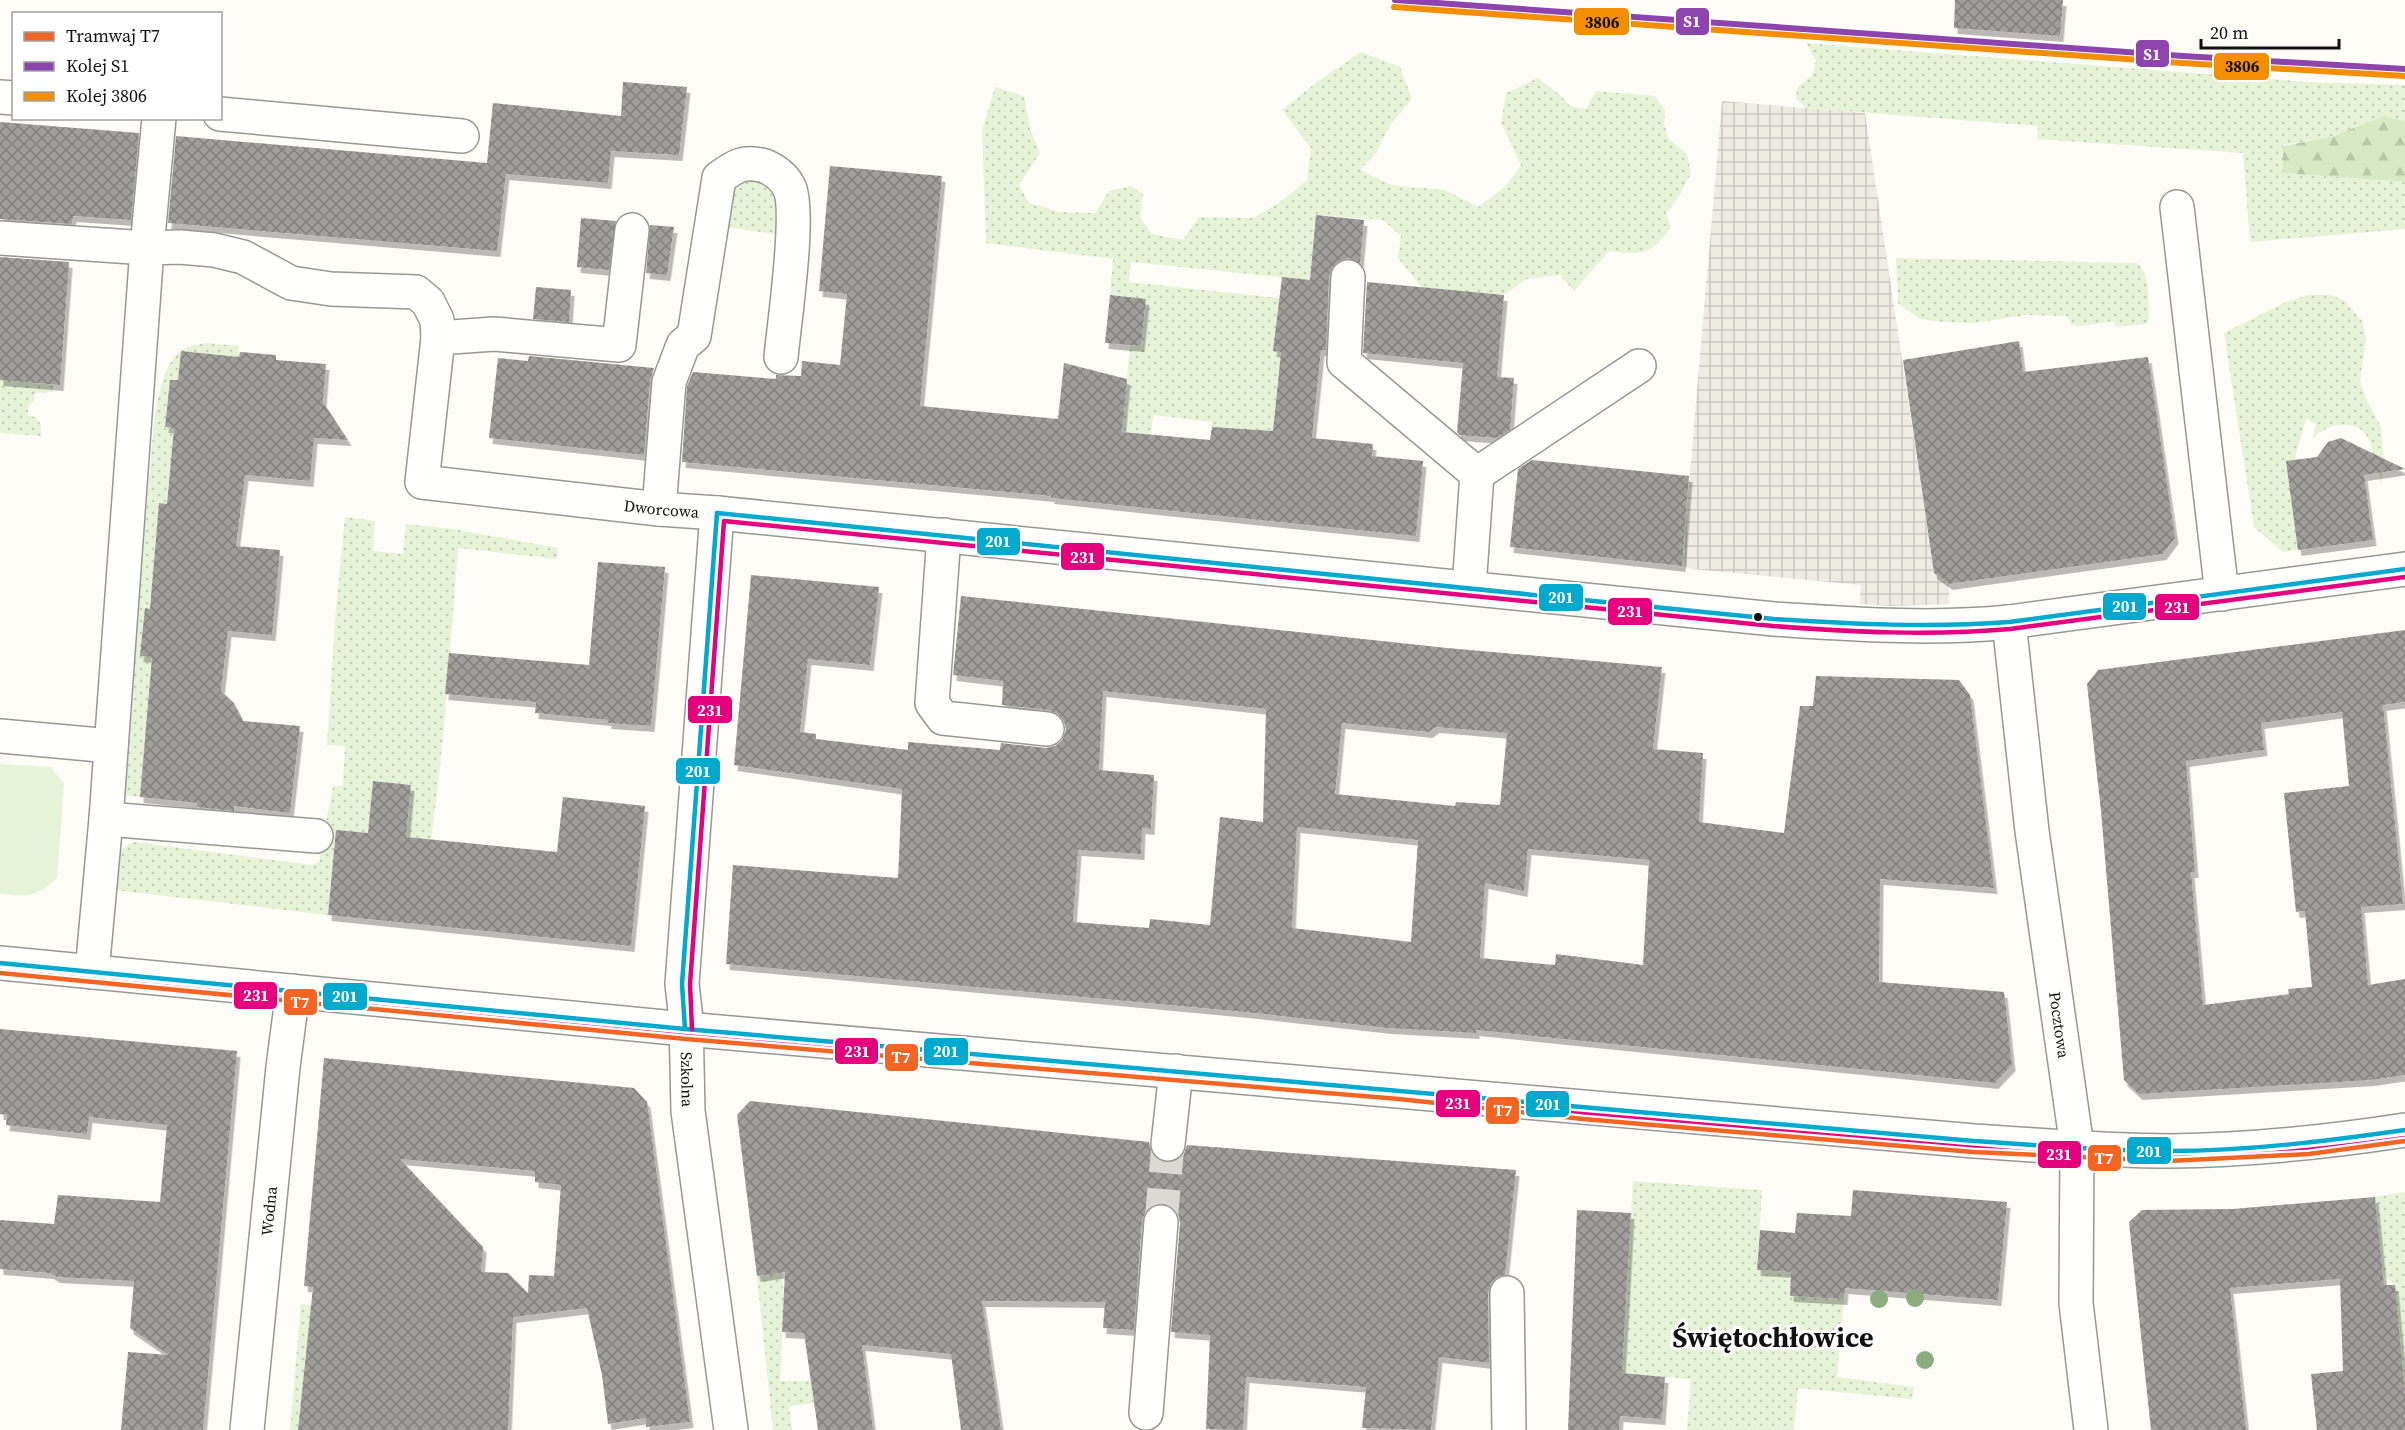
<svg xmlns="http://www.w3.org/2000/svg" width="2405" height="1430" viewBox="0 0 2405 1430" font-family="'Source Serif 4',serif">
  <style>
    .grass { fill: url(#grass-dots) }
    .forest { fill: url(#forest-firs) }
    .park { fill: #e7f3d7 }
    .plaza { fill: url(#plaza-grid) }
    .building { fill: url(#building-cross-hatch); fill-rule: evenodd; filter: url(#shadow) }
    .lines { fill: none; stroke-linecap: round; stroke-linejoin: round }
    .minor-tunnel { stroke: #dad9d4; stroke-width: 33; stroke-dasharray: 33 16; stroke-linecap: butt }
    .minor-casing { stroke: #979795; stroke-width: 36 }
    .minor { stroke: #fffffe; stroke-width: 33 }
    .bus-1-casing { stroke: #fff; stroke-width: 9 }
    .bus-2-casing { stroke: #fff; stroke-width: 9 }
    .bus-1 { stroke: #00a9ce; stroke-width: 4.5 }
    .bus-2 { stroke: #e5007d; stroke-width: 4.5 }
    .rail-1-casing { stroke: #fff; stroke-width: 10 }
    .rail-2-casing { stroke: #fff; stroke-width: 10 }
    .rail-1 { stroke: #8e44ad; stroke-width: 6 }
    .rail-2 { stroke: #f38e01; stroke-width: 6 }
    .tram-1-casing { stroke: #fff; stroke-width: 9 }
    .tram-1 { stroke: #f26522; stroke-width: 4.5 }
    .tree { fill: #8cac80 }
    .bus-dot { fill: #111; stroke: #fff; stroke-width: 2 }
    .labels { text-anchor: middle; dominant-baseline: central; stroke-width: 6; stroke-linejoin: round; paint-order: stroke }
    .street-label { font-size: 16px; fill: #111; stroke: #fff }
    .town-label { font-size: 28px; font-weight: bold; fill: #111; stroke: #fff }
    .line-badge { stroke: #fff; stroke-width: 2 }
    .badge-label { font-size: 16px; text-anchor: middle; font-weight: bold; fill: #fff }
    .pale-badge-label { font-size: 16px; text-anchor: middle; font-weight: bold; fill: #111 }
  </style>
  <defs>
    <pattern id="grass-dots" width="8" height="8" patternUnits="userSpaceOnUse" patternTransform="scale(1.5)"><rect width="8" height="8" fill="#e7f3d7"/><path d="M2 2h.1M6 6h.1" fill="none" stroke="#c5cfb8" stroke-width="1.8" stroke-linecap="round"/></pattern>
    <pattern id="forest-firs" width="22" height="20" patternUnits="userSpaceOnUse" patternTransform="scale(1.5)"><rect width="22" height="20" fill="#d8eac5"/><path d="M5 1l3.5 6h-7zM16 11l3.5 6h-7z" fill="#b8c8a8"/></pattern>
    <pattern id="plaza-grid" width="8" height="8" patternUnits="userSpaceOnUse" patternTransform="scale(1.5)"><rect width="8" height="8" fill="#edebe2"/><path d="M0 4h8M4 0v8" fill="none" stroke="#cac8c1"/></pattern>
    <pattern id="building-cross-hatch" width="8" height="8" patternUnits="userSpaceOnUse" patternTransform="scale(1.5)"><rect width="8" height="8" fill="#a19f9c"/><path d="M0 0l8 8M0 8l8-8" fill="none" stroke="#82807e"/></pattern>
    <filter id="shadow"><feDropShadow dx="3.5" dy="6" stdDeviation="0" flood-color="#0004"/></filter>
  </defs>
  <rect width="100%" height="100%" fill="#fdfcf7"/>
  <g class="grass">
    <path d="M1806,43L2307,82L2405,85V121L2383,116L2334,136L2283,145V173L2405,182V229L2250,242L2243,153L2037,139L2038,126L1806,108L1796,99L1797,88L1812,75L1816,61Z"/>
    <path d="M1361,52L1400,67L1412,99L1391,124L1376,153L1360,170L1391,185L1445,190L1478,207L1506,186L1521,165L1501,123L1506,93L1538,78L1560,95L1570,106L1586,109L1596,91L1655,96L1665,110L1664,124L1669,139L1687,154L1691,173L1679,196L1666,213L1671,228C1649,256 1643,255 1609,251L1574,291L1560,275L1527,279L1504,295L1422,288L1398,258L1401,236L1383,220L1317,215L1310,280L1131,262L1129,282L1308,301L1281,352L1274,416L1293,450L1238,429L1212,427V422L1153,415L1151,435L1096,429L1124,407L1130,345L1141,346L1146,299L1110,295L1113,259L986,243L982,130L995,87L1024,96L1030,129L1040,153L1019,185L1029,203L1060,212L1095,213L1109,191L1131,186L1143,194L1140,217L1152,234L1183,240L1199,217L1253,218L1279,203L1307,180L1311,148L1282,110L1317,82Z"/>
    <path d="M746,174L769,180L779,196L775,234L726,227L727,183Z"/>
    <path d="M1896,258L2137,263C2151,274 2148,302 2149,319L2146,324L2116,327L2114,321L2082,326L2072,325L2067,316L2026,315L1973,323L1943,322L1920,319L1898,303Z"/>
    <path d="M2308,295H2331L2344,300L2362,321L2366,338L2360,381L2365,397L2381,427L2384,464L2381,485C2380,477 2377,470 2375,462C2371,445 2369,426 2346,425C2332,424 2323,429 2312,439L2316,424L2306,419L2294,461L2298,550L2283,552L2254,527L2224,333L2286,302Z"/>
    <path d="M205,343L239,346V357L181,351L178,380H170L165,427L174,428L167,504L159,503L152,610L141,656L152,657L140,797L121,795L155,412C160,392 164,358 186,348C191,345 199,345 205,343Z"/>
    <path d="M0,380L54,384L53,392L35,393L34,401L28,406V416L36,417L41,425V436L0,433Z"/>
    <path d="M345,517L375,521L373,551L403,554L406,524L453,529L558,548L557,559L458,548C450,645 445,743 431,839L406,837L411,785L373,781L368,833L336,831L328,915L115,890L120,850L133,842L312,865L319,862L333,786H343L345,746L327,745L336,608Z"/>
    <path d="M1633,1181L1762,1190L1757,1270L1791,1272L1790,1296L1844,1299L1837,1377L1914,1387L1912,1399L1798,1388L1794,1430H1687L1691,1379L1622,1373Z"/>
    <path d="M2405,1192V1392L2395,1285L2383,1275L2375,1197Z"/>
    <path d="M782,1272L784,1299L780,1381H811L814,1403L789,1406L792,1430H773L757,1276Z"/>
    <path d="M301,1304L311,1306L298,1430H290Z"/>
  </g>
  <path class="forest" d="M2383,116L2405,121V182L2283,173V146L2334,136Z"/>
  <path class="park" d="M0,764L51,767L64,784L57,878C36,897 28,897 0,894Z"/>
  <path class="plaza" d="M1722,101L1865,113L1934,573L1949,584V604L1891,606L1860,604L1861,585L1692,569L1682,566Z"/>
  <g class="building">
    <path d="M1955,0H2063L2060,36L1954,28Z"/>
    <path d="M623,82L687,87L679,155L611,151L608,183L506,174L497,251L168,223L176,136L487,163L493,103L621,116Z"/>
    <path d="M0,122L139,133L131,220L73,216L72,224L0,219Z"/>
    <path d="M830,166L942,176L920,406L1058,419L1064,363L1127,379L1122,432L1210,440L1212,427L1273,431L1281,352L1273,351L1282,277L1310,280L1316,215L1364,220L1360,264L1349,258L1340,260L1333,266L1329,276L1326,350H1321L1312,438L1373,444L1372,456L1423,461L1416,536L1154,509L1051,498V496L682,462L687,386L693,372L776,379V375L801,376L802,361L840,365L847,294L819,291Z"/>
    <path d="M581,218L616,221L609,270L577,267Z"/>
    <path d="M650,225L674,227L667,275L646,273Z"/>
    <path d="M0,257L69,262L60,385L0,380Z"/>
    <path d="M1367,282L1504,295L1497,377L1514,378L1510,430L1497,438L1459,435L1457,432L1463,363L1363,353Z"/>
    <path d="M536,287L571,290L569,322L533,319Z"/>
    <path d="M1110,295L1146,299L1141,346L1105,343Z"/>
    <path d="M2019,341L2023,372L2148,357L2175,538L2163,554L1949,584L1934,573L1903,360Z"/>
    <path d="M181,351L239,357L240,352L276,355V360L326,364L323,402L348,440L314,438L310,481L245,475L236,546L280,550L275,605L272,635L228,631L221,691L234,703L243,721L300,726L290,813L234,806V811L196,807L197,803L140,797L152,657L140,656L145,608L150,609L159,503L167,504L174,428L165,427L170,380H178Z"/>
    <path d="M529,356L654,368L650,381L644,455L489,438L498,358L528,361Z"/>
    <path d="M2341,438L2405,469L2364,475L2373,540L2298,550L2286,461L2317,457L2328,442Z"/>
    <path d="M1532,460L1689,476L1682,566L1510,547L1518,469Z"/>
    <path d="M598,562L665,567L651,726L608,723V720L535,713L536,702L445,694L449,653L589,665Z"/>
    <path d="M751,575L879,587L870,665L808,659L800,732L816,734V739L908,750V742L1000,750L1001,743L1046,748L1055,746L1062,740L1066,730L1064,721L1058,714L1049,710L1002,705L1003,681L953,675L961,596L1447,648L1662,667L1653,749L1703,753L1699,822L1784,833L1800,706H1813L1816,676L1959,680L1970,695L1994,888L1880,879L1879,982L2004,992L2012,1065L1995,1083L1476,1030V1033L1388,1028L1245,1012L726,964L733,865L898,878L902,789L734,765ZM1103,691L1266,709L1263,822L1220,817L1210,925L1150,919L1149,928L1073,922L1078,850L1141,854L1142,828L1151,829L1154,775L1099,770ZM1342,723L1429,732L1436,727L1507,733L1500,805L1456,802L1455,806L1335,794ZM1297,827L1418,840L1411,942L1292,928ZM1528,849L1649,860L1643,965L1556,954L1555,965L1480,958L1485,883L1524,891Z"/>
    <path d="M2405,630V702L2383,705L2403,904L2361,907L2368,985L2405,979V1075L2371,1080L2139,1094L2124,1080L2101,811L2087,684L2098,670ZM2342,712L2349,786L2284,793L2296,912L2305,911L2312,987L2288,989L2289,994L2203,1005L2191,872H2195L2186,761L2264,750L2261,723Z"/>
    <path d="M373,781L411,785L406,837L557,852L563,797L645,806L631,946L328,915L336,830L368,833Z"/>
    <path d="M0,1029L237,1051L203,1430H121L128,1352L169,1355L130,1328L134,1281L57,1277L50,1273L0,1269V1220L54,1224L58,1195L160,1202L167,1125L89,1117L87,1134L6,1125L7,1115L0,1114Z"/>
    <path d="M324,1058L634,1088L647,1102L690,1422L646,1427V1418L608,1424L602,1375L587,1308L513,1317L508,1430H298L313,1287L304,1286ZM400,1159L535,1171V1182L561,1185L554,1276L529,1275L528,1293L508,1273L481,1272L483,1247Z"/>
    <path d="M750,1101L1149,1142L1151,1151L1156,1159L1167,1163L1176,1161L1183,1156L1187,1145L1516,1170L1505,1275L1497,1277L1491,1283L1488,1293L1489,1363L1439,1357L1431,1430L1362,1428L1366,1387L1246,1377L1243,1430L1206,1429L1210,1335L1171,1332L1180,1223L1178,1213L1172,1207L1162,1203L1152,1205L1146,1211L1142,1220L1134,1330L1103,1328L1105,1302L982,1301L1001,1430H961L951,1354L862,1345L873,1430H818L804,1333L782,1332L785,1272L757,1276L737,1115Z"/>
    <path d="M1853,1190L2007,1202L1998,1300L1845,1288L1844,1299L1790,1296L1791,1272L1757,1270L1760,1230L1795,1233L1797,1213L1851,1216Z"/>
    <path d="M2375,1197L2384,1285H2395L2405,1392V1430H2317L2311,1374L2343,1371L2340,1279L2230,1288L2246,1430H2151L2129,1222L2142,1210L2233,1209Z"/>
    <path d="M1577,1210L1631,1213L1622,1373L1665,1377L1662,1419L1620,1416L1619,1430H1568Z"/>
  </g>
  <g class="lines">
    <path class="minor-tunnel" d="M1161,1222L1168,1144"/>
    <g class="minor-casing">
      <g id="minor">
        <path d="M0,97L14,98"/>
        <path d="M220,114L462,136"/>
        <path d="M2177,207L2222,594"/>
        <path id="s1" d="M0,238L147,248L180,247L214,250L243,257L291,283L331,289L416,292L428,302L437,320L438,338L422,482L659,509L717,513L1774,619C1852,624 1931,630 2009,622L2405,569"/>
        <path d="M1348,277L1344,362L1477,474L1469,588"/>
        <path d="M438,338L494,334L619,345L632,230"/>
        <path d="M1477,474L1639,366"/>
        <path d="M659,509L669,382L683,345L694,336L719,178C735,166 744,160 765,166C774,170 784,177 789,187C801,210 784,325 781,357"/>
        <path id="s2" d="M717,513L682,984L686,1019L688,1111L731,1430"/>
        <path d="M944,535L932,703L943,718L1047,729"/>
        <path id="s3" d="M2009,622L2032,831L2077,1147L2076,1303L2091,1430"/>
        <path d="M0,736L111,746"/>
        <path d="M106,819L316,836"/>
        <path d="M0,963L685,1029L1974,1141C2039,1145 2105,1151 2170,1151C2249,1150 2327,1142 2405,1130"/>
        <path d="M92,972L106,819L147,248L159,118"/>
        <path d="M1168,1144L1176,1071"/>
        <path d="M1507,1293L1509,1430"/>
        <path d="M1146,1413L1161,1222"/>
        <path id="s4" d="M247,1430L283,1067L293,991"/>
      </g>
    </g>
    <use href="#minor" class="minor"/>
    <g class="bus-1-casing">
      <g id="bus-1">
        <path d="M717,513L1774,619C1853,624 1930,628 2009,622L2405,569"/>
        <path d="M0,963L685,1029L1974,1141C2039,1145 2104,1151 2169,1151C2248,1151 2327,1141 2405,1130"/>
        <path d="M685,1029L682,984L717,513"/>
      </g>
    </g>
    <g class="bus-2-casing">
      <g id="bus-2">
        <path d="M0,971L684,1036L1974,1148C2039,1153 2104,1159 2169,1158C2248,1158 2327,1149 2405,1138"/>
        <path d="M692,1029L690,984L724,521L1773,626C1852,632 1931,636 2010,629L2405,577"/>
      </g>
    </g>
    <use href="#bus-1" class="bus-1"/>
    <use href="#bus-2" class="bus-2"/>
    <g class="rail-1-casing">
      <path id="rail-1" d="M1395,0L2183,56L2405,69"/>
    </g>
    <g class="rail-2-casing">
      <path id="rail-2" d="M1394,7L2182,63L2405,76"/>
    </g>
    <use href="#rail-1" class="rail-1"/>
    <use href="#rail-2" class="rail-2"/>
    <g class="tram-1-casing">
      <path id="tram-1" d="M0,973L686,1039L1399,1099L1583,1119L1973,1152L2168,1161L2309,1154L2405,1141"/>
    </g>
    <use href="#tram-1" class="tram-1"/>
  </g>
  <g class="tree">
    <circle cx="1915" cy="1298" r="9"/>
    <circle cx="1879" cy="1299" r="9"/>
    <circle cx="1925" cy="1360" r="9"/>
  </g>
  <circle class="bus-dot" cx="1758" cy="617" r="5"/>
  <g class="labels">
    <g class="street-label">
      <text stroke="none"><textPath href="#s1" startOffset="864">Dworcowa</textPath></text>
      <text stroke="none"><textPath href="#s3" startOffset="406">Pocztowa</textPath></text>
      <text stroke="none"><textPath href="#s2" startOffset="568">Szkolna</textPath></text>
      <text stroke="none"><textPath href="#s4" startOffset="220">Wodna</textPath></text>
    </g>
    <g class="town-label">
      <text x="1773" y="1337">Świętochłowice</text>
    </g>
  </g>
  <g class="line-badge">
    <rect x="1675" y="7" width="35" height="29" rx="6" fill="#8e44ad"/>
    <rect x="1573" y="7" width="57" height="29" rx="6" fill="#f38e01"/>
    <rect x="2135" y="39" width="35" height="29" rx="6" fill="#8e44ad"/>
    <rect x="2213" y="52" width="57" height="29" rx="6" fill="#f38e01"/>
    <rect x="976" y="527" width="45" height="29" rx="6" fill="#00a9ce"/>
    <rect x="1060" y="542" width="45" height="29" rx="6" fill="#e5007d"/>
    <rect x="1538" y="583" width="46" height="29" rx="6" fill="#00a9ce"/>
    <rect x="2102" y="592" width="45" height="29" rx="6" fill="#00a9ce"/>
    <rect x="2154" y="593" width="46" height="28" rx="6" fill="#e5007d"/>
    <rect x="1607" y="597" width="46" height="29" rx="6" fill="#e5007d"/>
    <rect x="687" y="695" width="46" height="29" rx="6" fill="#e5007d"/>
    <rect x="675" y="757" width="46" height="28" rx="6" fill="#00a9ce"/>
    <rect x="233" y="981" width="45" height="29" rx="6" fill="#e5007d"/>
    <rect x="322" y="982" width="46" height="29" rx="6" fill="#00a9ce"/>
    <rect x="283" y="988" width="35" height="28" rx="6" fill="#f26522"/>
    <rect x="834" y="1037" width="45" height="28" rx="6" fill="#e5007d"/>
    <rect x="923" y="1037" width="46" height="29" rx="6" fill="#00a9ce"/>
    <rect x="884" y="1043" width="35" height="29" rx="6" fill="#f26522"/>
    <rect x="1435" y="1089" width="46" height="29" rx="6" fill="#e5007d"/>
    <rect x="1525" y="1090" width="45" height="28" rx="6" fill="#00a9ce"/>
    <rect x="1485" y="1096" width="35" height="29" rx="6" fill="#f26522"/>
    <rect x="2126" y="1136" width="46" height="29" rx="6" fill="#00a9ce"/>
    <rect x="2037" y="1140" width="45" height="29" rx="6" fill="#e5007d"/>
    <rect x="2087" y="1144" width="35" height="28" rx="6" fill="#f26522"/>
  </g>
  <g class="badge-label">
    <text x="1692" y="27">S1</text>
    <text x="2152" y="60">S1</text>
    <text x="998" y="547">201</text>
    <text x="1083" y="563">231</text>
    <text x="1561" y="603">201</text>
    <text x="2125" y="612">201</text>
    <text x="2177" y="613">231</text>
    <text x="1630" y="617">231</text>
    <text x="710" y="716">231</text>
    <text x="698" y="777">201</text>
    <text x="256" y="1001">231</text>
    <text x="345" y="1002">201</text>
    <text x="300" y="1008">T7</text>
    <text x="857" y="1057">231</text>
    <text x="946" y="1057">201</text>
    <text x="901" y="1063">T7</text>
    <text x="1458" y="1109">231</text>
    <text x="1548" y="1110">201</text>
    <text x="1503" y="1116">T7</text>
    <text x="2149" y="1157">201</text>
    <text x="2059" y="1160">231</text>
    <text x="2104" y="1164">T7</text>
  </g>
  <g class="pale-badge-label">
    <text x="1602" y="28">3806</text>
    <text x="2242" y="72">3806</text>
  </g>
  <rect x="12" y="12" width="210" height="108" fill="#ffffff" stroke="#a0a0a0" stroke-width="1.5"/>
  <rect x="24" y="32" width="30" height="9" fill="#f26522" stroke="#a0a0a0" stroke-width="1.5"/>
  <text x="66" y="42" font-size="18" fill="#111111">Tramwaj T7</text>
  <rect x="24" y="62" width="30" height="9" fill="#8e44ad" stroke="#a0a0a0" stroke-width="1.5"/>
  <text x="66" y="72" font-size="18" fill="#111111">Kolej S1</text>
  <rect x="24" y="92" width="30" height="9" fill="#f38e01" stroke="#a0a0a0" stroke-width="1.5"/>
  <text x="66" y="102" font-size="18" fill="#111111">Kolej 3806</text>
  <path d="M2201 39v9h138v-9" fill="none" stroke="#111111" stroke-width="3"/>
  <text x="2210" y="39" font-size="18" fill="#111111" stroke="#ffffff" stroke-width="4.5" paint-order="stroke">20 m</text>
</svg>
